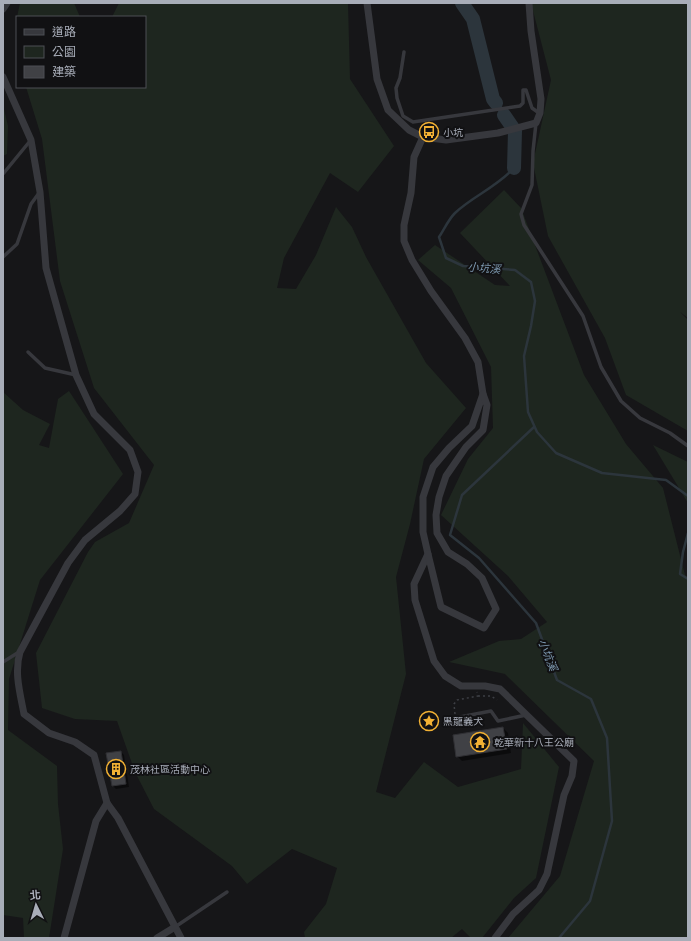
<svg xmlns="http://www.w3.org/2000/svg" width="691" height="941" viewBox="0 0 691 941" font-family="'Public Sans','Noto Sans TC',sans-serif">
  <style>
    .green { fill: #1e261f }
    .shadow { fill: #0007 }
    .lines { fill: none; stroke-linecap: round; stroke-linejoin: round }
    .stream { stroke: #2c353c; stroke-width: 2.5 }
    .river { stroke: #2c353c; stroke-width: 14 }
    .building { fill: #404145; stroke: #303034 }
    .path { stroke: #3d3f44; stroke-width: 1.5; stroke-dasharray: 2 3; stroke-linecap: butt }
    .service { stroke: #37383d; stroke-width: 3.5 }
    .minor { stroke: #37383d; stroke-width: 7 }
    .labels { text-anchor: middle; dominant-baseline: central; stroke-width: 4; stroke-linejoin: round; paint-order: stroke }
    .poi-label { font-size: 10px; fill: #a8adb8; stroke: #111113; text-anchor: start }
    .water-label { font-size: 11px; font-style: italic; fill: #7f9bb3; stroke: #111113 }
  </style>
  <rect width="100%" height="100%" fill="#161618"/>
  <g class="green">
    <path d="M20,3H74L80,17H17Z"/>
    <path d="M119,3H348L350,79L394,146L358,192L330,173L284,258L277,288L296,289L316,255L336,207L352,227L366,257L426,363L466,408L424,459L410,524L396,577L406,674L376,792L395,798L424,762L458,787L521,769L523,723L559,767L536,878L514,898L482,938H471L462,929L451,938H305L304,932L326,904L337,868L292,849L247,884L232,866L154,809L135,772L117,721L75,719L42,708L36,653L88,552L95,542L129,523L154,465L94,388L60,281L42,139L26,87H145V17H112Z"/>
    <path d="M531,3H688V318L680,312L688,320V431L626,395L605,338L548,236L533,163L551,80Z"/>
    <path d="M3,105L8,126L7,154L3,156Z"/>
    <path d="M504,190L521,208L584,375L626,444L663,488L685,575L688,577V938H508L560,876L594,761L505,674L449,662L499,641L521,639L547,622L508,576L441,515L468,459L493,428L491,367L451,288L418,260L435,245L495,285L510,286L460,233Z"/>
    <path d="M69,391L123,474L40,580L9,679L8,730L57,766L58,804L63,849L49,938H24L23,918L3,915V392L23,410L50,424L39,445L49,448L58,399Z"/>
    <path d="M653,445L688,462V503Z"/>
  </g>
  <g class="shadow">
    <path d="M503,728L508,733L511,753L462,761L457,756Z"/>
    <path d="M121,752L124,755L129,787L116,789L113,786Z"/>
  </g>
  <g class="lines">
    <g class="stream">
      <path d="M514,168C497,187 473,196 455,213C448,220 444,230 439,237L446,258L463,266L515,270L531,282L535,301L531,326L524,356L528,412L537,432L556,453L602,473L666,480L688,496"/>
      <path d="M534,427L462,495L450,535L479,558L536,623L557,680L591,699L607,738L612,821L590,901L559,938"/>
      <path d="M688,533L683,552L680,574L688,579"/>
    </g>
    <g class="river">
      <path d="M462,3L473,19L493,99L496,103"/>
      <path d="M504,115L515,131L514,168"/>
    </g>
  </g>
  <g class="building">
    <path d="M503,727L507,749L456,757L453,735Z"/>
    <path d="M121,751L126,784L112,786L106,753Z"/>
  </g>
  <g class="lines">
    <g class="path">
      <path d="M478,696H491L497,700"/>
      <path d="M455,714L454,704L457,700L478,696L477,692"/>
    </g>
    <g class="service">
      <path d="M404,52L400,78L396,88L397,98L403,116L413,122L520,106L523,103V90H526L532,108L539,113"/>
      <path d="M536,123L533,151L532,185L521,214L524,225L583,316L601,367L621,401L640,418L670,433L688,446"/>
      <path d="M3,174L30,141"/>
      <path d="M3,257L17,244L31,204L39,193"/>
      <path d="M28,352L45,368L76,375"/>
      <path d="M3,662L19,652"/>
      <path d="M460,717L491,711L498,721L526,715"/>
      <path d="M175,927L227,892"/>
    </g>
    <g class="minor">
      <path d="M367,3L377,79L388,110L409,130L423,137L414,157L411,193L404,225V241L412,260L431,291L465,338L478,362L483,394L472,426L449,448L433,467L423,497V532L428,554L414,584L415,600L434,661L445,676L461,686H485L500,689L574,761L572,776L564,795L547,874L539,890L513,914L495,938"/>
      <path d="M3,9L7,3"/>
      <path d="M3,77L31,140L40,192L46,268L76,375L94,414L130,450L138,472L135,494L120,511L85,540L68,563L20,652C14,672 20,693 24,714L49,733L75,742L94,755L107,803L118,818L181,938"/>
      <path d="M423,137L446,140L498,133L536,123L540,113L541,99L531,31L529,3"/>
      <path d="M428,554L441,607L484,628L496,609L482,578L467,564L448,552L437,533L436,515L439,497L446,476L466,447L483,430L487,405L483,394"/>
      <path d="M64,938L96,821L107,803"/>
      <path d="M157,938L175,927"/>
    </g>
  </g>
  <defs>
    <g id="bus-ring" transform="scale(1)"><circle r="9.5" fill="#111113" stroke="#f2b134" stroke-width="1.5"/><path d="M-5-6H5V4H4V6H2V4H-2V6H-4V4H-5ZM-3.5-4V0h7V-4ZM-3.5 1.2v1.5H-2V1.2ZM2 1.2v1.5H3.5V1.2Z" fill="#f2b134"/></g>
    <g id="sight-ring" transform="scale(1)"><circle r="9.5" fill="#111113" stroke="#f2b134" stroke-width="1.5"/><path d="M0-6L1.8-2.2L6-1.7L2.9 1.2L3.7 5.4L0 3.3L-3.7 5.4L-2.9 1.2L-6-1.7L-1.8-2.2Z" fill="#f2b134"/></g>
    <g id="temple-ring" transform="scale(1)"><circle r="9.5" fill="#111113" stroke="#f2b134" stroke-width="1.5"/><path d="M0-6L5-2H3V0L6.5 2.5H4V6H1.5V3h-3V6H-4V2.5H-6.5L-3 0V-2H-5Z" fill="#f2b134"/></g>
    <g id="building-ring" transform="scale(1)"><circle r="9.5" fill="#111113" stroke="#f2b134" stroke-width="1.5"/><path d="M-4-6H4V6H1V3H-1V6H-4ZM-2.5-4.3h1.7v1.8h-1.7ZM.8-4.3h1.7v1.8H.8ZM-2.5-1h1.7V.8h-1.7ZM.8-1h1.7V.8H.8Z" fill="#f2b134"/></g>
  </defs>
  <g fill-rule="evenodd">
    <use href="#bus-ring" x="429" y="132"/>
    <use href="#sight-ring" x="429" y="721"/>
    <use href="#temple-ring" x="480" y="742"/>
    <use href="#building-ring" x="116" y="769"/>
  </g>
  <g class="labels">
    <g class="poi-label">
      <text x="443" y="132">小坑</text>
      <text x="443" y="721">黑龍義犬</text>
      <text x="494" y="742">乾華新十八王公廟</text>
      <text x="130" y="769">茂林社區活動中心</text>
    </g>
    <g class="water-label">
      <text transform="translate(484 268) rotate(5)">小坑溪</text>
      <text transform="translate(548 655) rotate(69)">小坑溪</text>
    </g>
  </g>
  <rect width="691" height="941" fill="none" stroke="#a8adb8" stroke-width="8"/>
  <rect x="16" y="16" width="130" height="72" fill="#111113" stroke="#4d4f55"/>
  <rect x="24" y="29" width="20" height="6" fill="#37383d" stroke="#4d4f55"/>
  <text x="52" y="36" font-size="12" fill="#a8adb8">道路</text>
  <rect x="24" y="46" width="20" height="12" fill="#1e261f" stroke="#4d4f55"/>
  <text x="52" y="56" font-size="12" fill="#a8adb8">公園</text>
  <rect x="24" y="66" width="20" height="12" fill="#404145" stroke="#4d4f55"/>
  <text x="52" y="76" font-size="12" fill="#a8adb8">建築</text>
  <g transform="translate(36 905) rotate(355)" stroke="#111113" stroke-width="3" paint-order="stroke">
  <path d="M0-3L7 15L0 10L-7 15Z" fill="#a8adb8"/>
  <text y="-6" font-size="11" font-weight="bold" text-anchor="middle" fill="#a8adb8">北</text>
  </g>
</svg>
